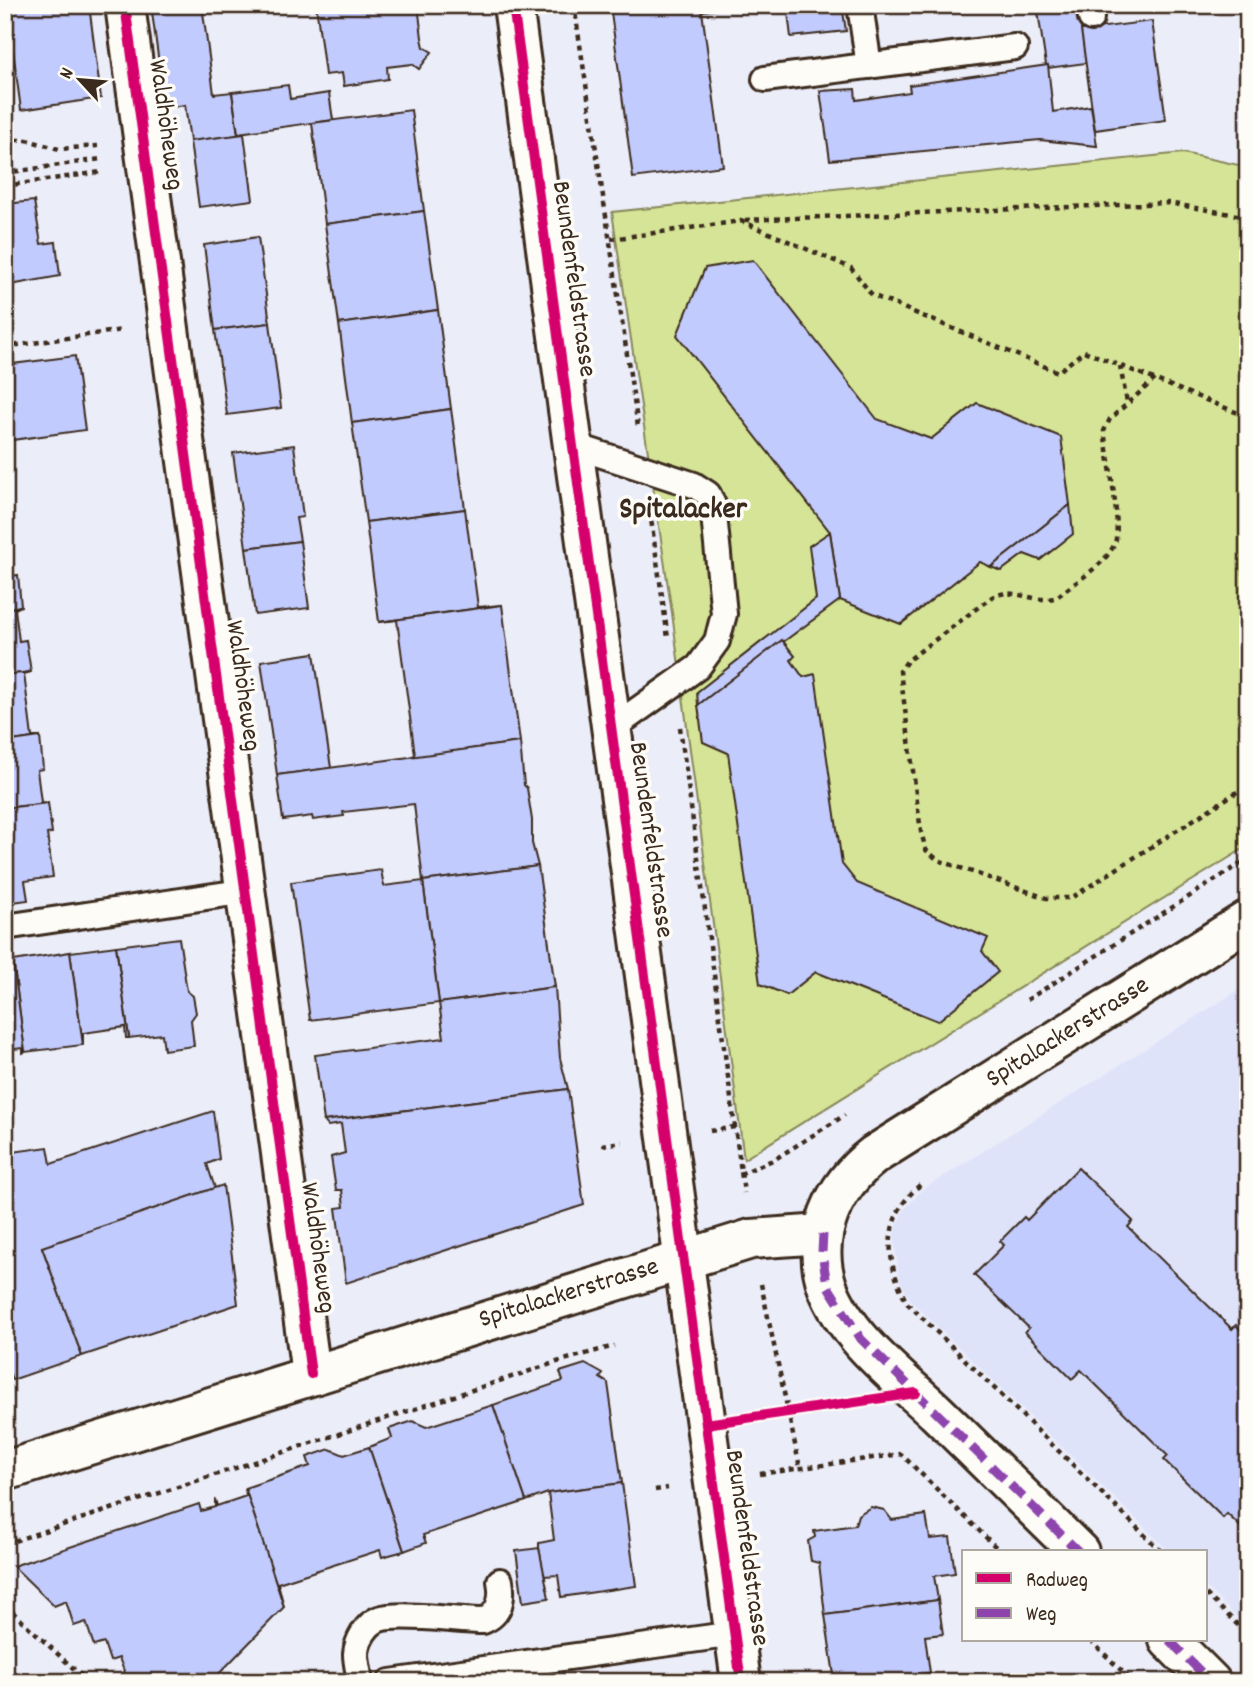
<svg xmlns="http://www.w3.org/2000/svg" width="1253" height="1687" viewBox="0 0 1253 1687" font-family="Dekko,sans-serif">
  <style>
    .built { fill: #dfe3fa }
    .green { fill: #d5e497; stroke: #88875a; stroke-width: 2 }
    .building { fill: #c2cbfd; stroke: #3b2a1e; stroke-width: 2 }
    .lines { fill: none; stroke-linecap: round; stroke-linejoin: round }
    .service-casing { stroke: #3b2a1e; stroke-width: 30 }
    .minor-casing { stroke: #3b2a1e; stroke-width: 44 }
    .path { stroke: #3b2a1e; stroke-width: 4.5; stroke-dasharray: 5 5; stroke-linecap: butt }
    .service { stroke: #fdfcf7; stroke-width: 24 }
    .minor { stroke: #fdfcf7; stroke-width: 38 }
    .quiet { stroke: #8e44ad; stroke-width: 9; stroke-dasharray: 18 9; stroke-linecap: butt }
    .cycleway-casing { stroke: #fdfcf7; stroke-width: 15 }
    .cycleway { stroke: #d6006c; stroke-width: 10 }
    .labels { text-anchor: middle; dominant-baseline: central; stroke-width: 7; stroke-linejoin: round; paint-order: stroke }
    .street-label { font-size: 26px; fill: #3b2a1e; stroke: #fdfcf7 }
    .quarter-label { font-size: 30px; font-weight: bold; fill: #3b2a1e; stroke: #fdfcf7 }
  </style>
  <rect width="100%" height="100%" fill="#ebedf9"/>
  <filter id="ink" filterUnits="userSpaceOnUse"><feTurbulence type="fractalNoise" baseFrequency=".0143" numOctaves="2"/><feDisplacementMap in="SourceGraphic" scale="14" xChannelSelector="R" yChannelSelector="G"/><feConvolveMatrix kernelMatrix="1 2 1 2 8 2 1 2 1" color-interpolation-filters="sRGB"/></filter>
  <g filter="url(#ink)">
    <path class="built" d="M1248,984V1628L1206,1587V1552H1170L911,1301L899,1279L894,1234L903,1211L922,1190Z"/>
    <path class="green" d="M1183,153L1248,167V846L744,1159L672,613L612,212Z"/>
    <g class="building">
      <path d="M7,5H89L101,98L21,110Z"/>
      <path d="M151,5H202L214,94L232,92L238,135L190,141L185,105L165,108Z"/>
      <path d="M316,5H418L422,38L424,47L432,52L419,69L412,64L387,67L388,79L344,86L342,73L325,75Z"/>
      <path d="M610,5H750L702,11L723,166L633,178Z"/>
      <path d="M787,5H842L846,31L791,37Z"/>
      <path d="M1037,5H1078L1086,63L1048,68L1046,65Z"/>
      <path d="M1152,21L1166,120L1095,130L1081,30Z"/>
      <path d="M1048,65L1053,112L1091,106L1097,146L1040,140L830,160L820,91L855,89L856,100L910,92L909,85Z"/>
      <path d="M288,85L290,99L329,93L333,120L238,133L232,92Z"/>
      <path d="M411,110L424,211L325,224L312,123Z"/>
      <path d="M244,134L253,200L199,207L190,141Z"/>
      <path d="M34,201L41,244L56,242L60,276L5,286V204Z"/>
      <path d="M424,211L438,310L339,324L325,224Z"/>
      <path d="M258,237L270,323L215,330L204,245Z"/>
      <path d="M753,260L877,419L931,439L977,403L1061,437L1070,505L991,567L980,562L901,624L840,600L830,532L677,335L705,268Z"/>
      <path d="M438,310L451,409L352,423L339,324Z"/>
      <path d="M270,323L281,408L227,415L215,330Z"/>
      <path d="M75,356L85,430L5,441V365Z"/>
      <path d="M451,409L465,509L366,522L352,423Z"/>
      <path d="M294,445L303,517L296,518L300,541L246,548L233,453Z"/>
      <path d="M1070,505L1073,534L1040,560L1024,554L1001,571L991,567Z"/>
      <path d="M465,509L478,607L502,605L379,622L366,522Z"/>
      <path d="M830,532L840,600L698,705L697,692L816,599L809,546Z"/>
      <path d="M5,533L11,576L18,575L21,606L5,609Z"/>
      <path d="M300,541L309,608L255,615L246,548Z"/>
      <path d="M502,605L520,742L407,758L415,755L397,620L379,622Z"/>
      <path d="M21,606L15,609L19,641L26,640L31,672L5,675V609Z"/>
      <path d="M782,640L795,656L791,660L803,677L815,674L842,864L857,883L988,938L982,951L998,972L938,1021L816,972L787,995L760,984L728,753L703,742L698,705Z"/>
      <path d="M314,653L331,768L277,775L261,661Z"/>
      <path d="M31,672L24,674L32,737H40L5,742V675Z"/>
      <path d="M40,737L43,769L37,770L41,802L48,803L5,808V742Z"/>
      <path d="M520,742L524,785L527,788L532,820V843L538,866L423,881L414,804L343,812L344,816L313,820L312,816L283,820L277,775Z"/>
      <path d="M48,803L52,833L47,834L53,877L25,881L28,900L5,903V808Z"/>
      <path d="M538,866L555,987L439,1003L423,881Z"/>
      <path d="M381,870L384,886L423,881L439,1003L310,1020L291,882Z"/>
      <path d="M179,938L187,991L193,996L196,1013L191,1020L194,1046L164,1050L162,1034L129,1038L116,946Z"/>
      <path d="M116,946L129,1038H126L125,1027L83,1033V1045L70,952Z"/>
      <path d="M70,952L83,1045L25,1052L13,961Z"/>
      <path d="M13,961L25,1052L23,1053V1048L5,1050V962Z"/>
      <path d="M555,987L560,1058L568,1089L324,1121L315,1055L444,1038L439,1003Z"/>
      <path d="M568,1089L584,1205L346,1283L336,1208L344,1207L342,1190H336L331,1157L345,1153L341,1124L328,1126L324,1121Z"/>
      <path d="M213,1111L219,1159L207,1164L215,1188L42,1247L82,1356L12,1380L5,1360V1153L48,1147L51,1164Z"/>
      <path d="M1078,1168L1133,1221L1128,1227L1232,1329L1236,1325L1248,1337V1534L1227,1514L1223,1518L1164,1460L1168,1456L1081,1370L1072,1379L1025,1332L1029,1328L974,1275L1004,1245L1000,1241L1024,1217L1027,1220Z"/>
      <path d="M223,1185L238,1304L82,1356L42,1247Z"/>
      <path d="M585,1364L603,1374L600,1378L608,1383L622,1483L548,1493L526,1501L493,1405L563,1381L560,1372Z"/>
      <path d="M493,1405L526,1501L423,1535L426,1543L404,1551L369,1447L392,1438L389,1429L413,1421L426,1427Z"/>
      <path d="M369,1447L404,1551L382,1557L380,1550L278,1583L284,1607L245,1488L310,1466L307,1457L330,1449L344,1455Z"/>
      <path d="M622,1483L636,1586L561,1597L558,1575L544,1576L539,1548V1543L554,1540L548,1493Z"/>
      <path d="M245,1488L284,1607L211,1682H138L135,1674L126,1676L119,1658L110,1661L104,1643L94,1646L86,1622L74,1626L66,1601L54,1606L13,1566L199,1504L201,1511L215,1507V1499L217,1506L246,1496Z"/>
      <path d="M871,1507L884,1510L892,1520L926,1515L930,1539L950,1537L955,1573L934,1576L938,1600L825,1615L819,1563L811,1561L808,1541L815,1537L814,1531L855,1525L858,1515Z"/>
      <path d="M539,1548L549,1598L523,1602L516,1551Z"/>
      <path d="M938,1600L943,1634L925,1636L930,1673L868,1682H835L825,1615Z"/>
      <path d="M930,1673L931,1682H868Z"/>
    </g>
    <g class="lines">
      <g class="service-casing">
        <g id="service">
          <path d="M860,5L869,66"/>
          <path d="M1089,5L1091,18"/>
          <path d="M765,79L1015,47"/>
          <path d="M572,445L694,485L708,494L713,505L724,614L717,641L698,667L611,729"/>
          <path d="M5,927L247,891"/>
          <path d="M360,1682C359,1673 356,1663 356,1654C357,1641 366,1624 379,1619C400,1612 458,1621 483,1621C501,1614 503,1597 500,1581"/>
          <path d="M390,1682L734,1634"/>
        </g>
      </g>
      <g class="minor-casing">
        <g id="minor">
          <path d="M125,5L311,1374"/>
          <path d="M513,5L741,1682"/>
          <path d="M5,1471L751,1239L823,1234"/>
          <path d="M1079,1552C1032,1506 985,1460 938,1414C900,1378 846,1338 827,1286C810,1235 834,1186 874,1155L1248,920"/>
          <path d="M1169,1640L1211,1682"/>
        </g>
      </g>
      <g class="path">
        <path d="M574,5L638,427"/>
        <path d="M5,140H27L59,149L98,146"/>
        <path d="M5,173L101,159"/>
        <path d="M5,186L101,172"/>
        <path d="M745,220L1168,203L1248,217"/>
        <path d="M611,239L741,221L851,268L872,295L1058,372L1084,351L1248,417"/>
        <path d="M5,347L122,330"/>
        <path d="M1120,366L1127,402"/>
        <path d="M1155,379L1110,419L1104,431C1107,453 1123,529 1114,545C1104,566 1075,582 1057,597C1034,605 1014,586 992,597L907,661L900,671L921,832L926,850L938,860L1046,898H1071L1248,785"/>
        <path d="M650,512L668,638"/>
        <path d="M680,727L744,1193"/>
        <path d="M1027,1000L1248,859"/>
        <path d="M710,1131L735,1127"/>
        <path d="M602,1145L622,1142"/>
        <path d="M740,1174L775,1159L845,1115"/>
        <path d="M920,1185C881,1218 885,1261 907,1303L1162,1552"/>
        <path d="M761,1284L800,1468"/>
        <path d="M760,1474L901,1454L1001,1552"/>
        <path d="M655,1490L668,1488"/>
        <path d="M5,1544L557,1362L614,1346"/>
        <path d="M1206,1594L1248,1635"/>
        <path d="M5,1605L88,1682"/>
        <path d="M1090,1640L1133,1682"/>
      </g>
      <use href="#service" class="service"/>
      <use href="#minor" class="minor"/>
      <g class="quiet">
        <path d="M823,1234L822,1252L827,1285L861,1339L1079,1552"/>
        <path d="M1169,1640L1211,1682"/>
      </g>
      <g class="cycleway-casing">
        <g id="cycleway">
          <path d="M125,5L311,1374"/>
          <path d="M513,5L741,1682"/>
          <path d="M706,1424L916,1393"/>
        </g>
      </g>
      <use href="#cycleway" class="cycleway"/>
    </g>
  </g>
  <g class="labels">
    <g class="street-label">
      <text transform="translate(165 125) rotate(82)">Waldhöheweg</text>
      <text transform="translate(573 279) rotate(82)">Beundenfeldstrasse</text>
      <text transform="translate(242 686) rotate(82)">Waldhöheweg</text>
      <text transform="translate(650 840) rotate(82)">Beundenfeldstrasse</text>
      <text transform="translate(1068 1033) rotate(-32)">Spitalackerstrasse</text>
      <text transform="translate(317 1248) rotate(82)">Waldhöheweg</text>
      <text transform="translate(569 1294) rotate(-17)">Spitalackerstrasse</text>
      <text transform="translate(746 1548) rotate(82)">Beundenfeldstrasse</text>
    </g>
    <g class="quarter-label">
      <text x="683" y="511">Spitalacker</text>
    </g>
  </g>
  <rect width="1253" height="1687" fill="none" stroke="#fdfcf7" stroke-width="28"/>
  <rect x="14" y="14" width="1225" height="1659" fill="none" stroke="#3b2a1e" stroke-width="2.5" filter="url(#ink)"/>
  <rect x="962" y="1550" width="245" height="91" fill="#fdfcf7" stroke="#afa8a0" stroke-width="2"/>
  <rect x="976" y="1573" width="35" height="10" fill="#d6006c" stroke="#afa8a0" stroke-width="2"/>
  <text x="1026" y="1586" font-size="21" fill="#3b2a1e">Radweg</text>
  <rect x="976" y="1608" width="35" height="10" fill="#8e44ad" stroke="#afa8a0" stroke-width="2"/>
  <text x="1026" y="1620" font-size="21" fill="#3b2a1e">Weg</text>
  <g transform="translate(80 80) rotate(296)" stroke="#fdfcf7" stroke-width="5" paint-order="stroke">
  <path d="M0-5L12 26L0 18L-12 26Z" fill="#3b2a1e"/>
  <text y="-10" font-size="19" font-weight="bold" text-anchor="middle" fill="#3b2a1e">N</text>
  </g>
</svg>
